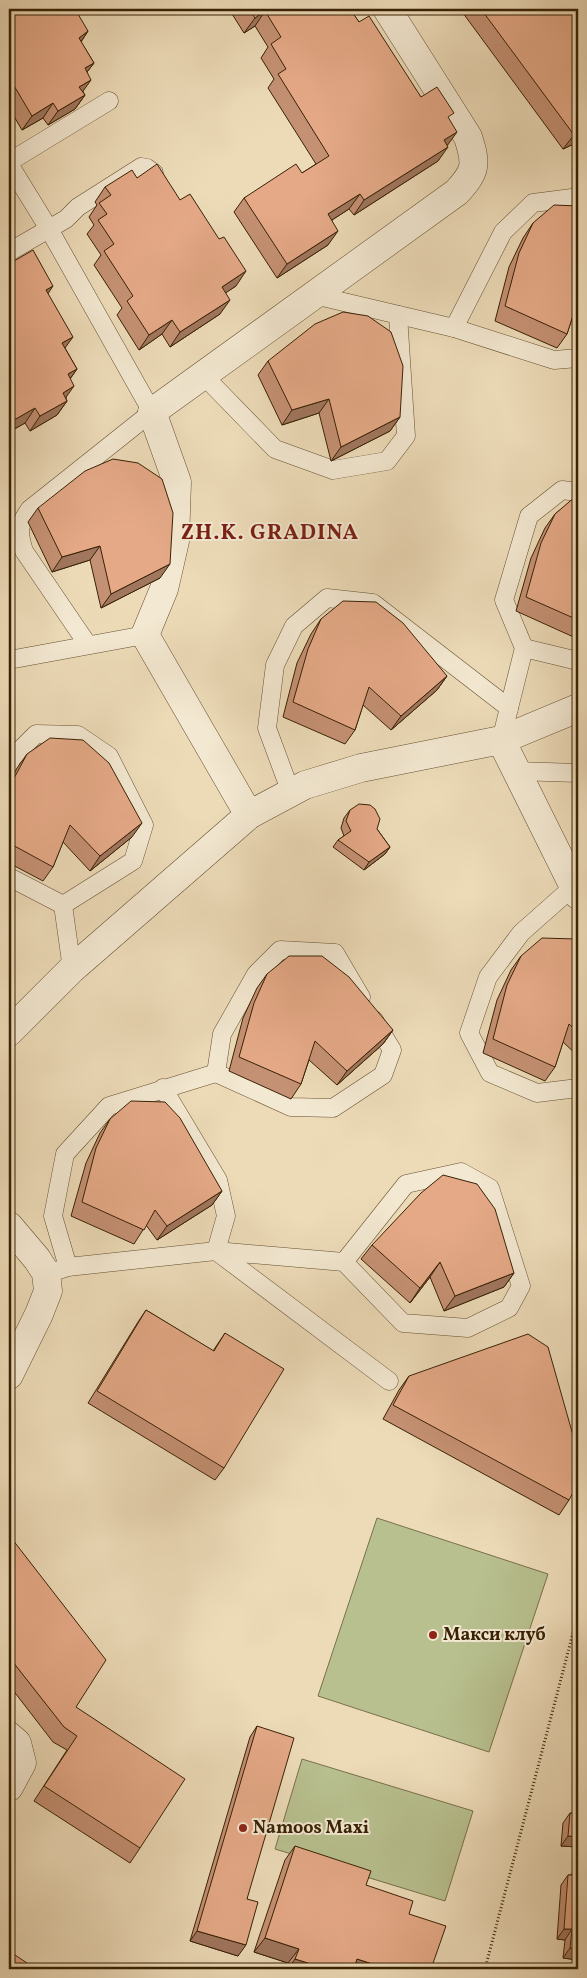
<svg xmlns="http://www.w3.org/2000/svg" width="587" height="1978" viewBox="0 0 587 1978" font-family="Vollkorn,serif">
  <style>
    .green { fill: #b8c08f; stroke: #78704a }
    .lines { fill: none; stroke-linecap: round; stroke-linejoin: round }
    .service-casing { stroke: #655031; stroke-width: 19 }
    .minor-casing { stroke: #655031; stroke-width: 29 }
    .path { stroke: #382104; stroke-width: 3; stroke-dasharray: 1 2.5; stroke-linecap: butt }
    .service { stroke: #f3e8d1; stroke-width: 18 }
    .minor { stroke: #f3e8d1; stroke-width: 28 }
    .wall { fill: #c59174; stroke: #382104 }
    .shaded-wall { fill: #a0765e; stroke: #382104 }
    .building { fill: #e5a987; stroke: #382104 }
    .poi-dot { fill: #8f2418; stroke: #f3e8d1; stroke-width: 2 }
    .labels { text-anchor: middle; dominant-baseline: central; stroke-width: 4; stroke-linejoin: round; paint-order: stroke }
    .poi-label { font-size: 18px; font-weight: bold; fill: #382104; stroke: #f3e8d1; text-anchor: start }
    .district-label { font-size: 22px; font-weight: bold; letter-spacing: 1px; fill: #7a1f14; stroke: #f3e8d1 }
  </style>
  <rect width="100%" height="100%" fill="#eddbb8"/>
  <filter id="stains"><feTurbulence type="fractalNoise" baseFrequency=".004" numOctaves="4"/><feColorMatrix values="0 0 0 0 .2 0 0 0 0 .09 0 0 0 0 .02 0 0 0 .5 -.17"/></filter>
  <radialGradient id="worn" r=".72"><stop offset=".6" stop-color="#630" stop-opacity="0"/><stop offset="1" stop-color="#630" stop-opacity=".3"/></radialGradient>
  <g class="green">
    <path d="M377,1518L548,1574L489,1752L318,1696Z"/>
    <path d="M302,1759L473,1811L445,1901L275,1849Z"/>
  </g>
  <g class="lines">
    <g class="service-casing">
      <g id="service">
        <path d="M9,162L109,101"/>
        <path d="M9,164L49,229L152,412L30,509C18,525 18,532 24,551L88,645"/>
        <path d="M9,252L66,219L78,207L141,167L147,168L154,173"/>
        <path d="M314,295L454,328L554,360L578,358"/>
        <path d="M454,328L503,232L533,203L572,198L578,200"/>
        <path d="M203,375L275,449L333,470L387,461L406,436L398,315"/>
        <path d="M524,648L578,661"/>
        <path d="M9,660L145,635"/>
        <path d="M501,740L524,648L504,600L529,516L562,490L578,492"/>
        <path d="M9,765L12,758L36,734L78,735L109,756L144,825L133,861L63,905"/>
        <path d="M516,771L578,773"/>
        <path d="M291,793L267,728L275,665L294,626L327,598L373,603L509,708"/>
        <path d="M9,877L63,905"/>
        <path d="M574,886L521,933L488,977L469,1033L490,1073L537,1093L578,1088"/>
        <path d="M63,905L72,969"/>
        <path d="M216,1073L222,1034L256,974L280,950L335,953L361,997"/>
        <path d="M163,1088L218,1180L226,1216L216,1251L389,1381"/>
        <path d="M68,1267L53,1216L65,1154L109,1106L216,1073L291,1107L333,1108L383,1075L392,1050L374,1020"/>
        <path d="M56,1271L68,1267L216,1251L344,1262L403,1323L468,1328L509,1308L521,1286L490,1188L461,1172L406,1184L344,1262"/>
      </g>
    </g>
    <g class="minor-casing">
      <g id="minor">
        <path d="M501,740L578,895"/>
        <path d="M249,815L145,635L164,589L175,541L177,482L152,412L457,192C476,171 477,165 468,137L387,9"/>
        <path d="M9,1032L72,969L249,815L305,785L361,768L501,740L578,708"/>
        <path d="M9,1226L37,1259L46,1273L48,1291L39,1314L9,1375"/>
        <path d="M9,1736L17,1743L22,1763L9,1787"/>
      </g>
    </g>
    <path class="path" d="M485,1969L578,1614"/>
    <use href="#service" class="service"/>
    <use href="#minor" class="minor"/>
  </g>
  <g class="wall">
    <path d="M9,9L88,31L81,42L94,63L87,72L83,92L85,95L75,109L48,125L43,118L22,130L9,108Z"/>
    <path d="M217,9H228L220,14Z"/>
    <path d="M229,9H350L359,22L421,97L449,120L447,146L438,161L354,215L349,209L332,220L328,245L277,278L234,212L244,198L302,173L316,164L268,88L274,79L261,58L268,47L255,26L244,33Z"/>
    <path d="M460,9H578V142L563,149Z"/>
    <path d="M137,178L236,286L225,293L220,314L170,347L162,334L139,350L117,315L122,308L94,265L101,255L87,234L94,225L89,217L97,205L95,202L105,187Z"/>
    <path d="M578,206V312L575,309L567,334L557,348L495,321L509,267L523,238L533,223Z"/>
    <path d="M9,264L48,294L65,348L77,369L70,379L66,398L67,401L57,415L30,431L25,423L9,432Z"/>
    <path d="M268,361L400,417L390,431L331,461L319,413L282,425L258,375Z"/>
    <path d="M578,496V639L516,611L531,558L545,528L555,514Z"/>
    <path d="M38,508L160,578L101,608L90,560L52,572L28,522Z"/>
    <path d="M321,619L447,676L437,690L391,730L363,705L355,730L345,744L283,717L297,663L311,634Z"/>
    <path d="M27,754L132,837L90,871L63,842L53,867L43,881L9,863V784L17,768Z"/>
    <path d="M350,810L377,829L390,847L385,854L364,870L333,847L338,840L344,836L341,828L344,818Z"/>
    <path d="M578,940V1056L563,1042L555,1067L545,1081L483,1053L497,1000L511,970L521,956Z"/>
    <path d="M267,974L393,1030L383,1044L337,1085L309,1060L301,1084L291,1099L229,1071L243,1018L257,988Z"/>
    <path d="M110,1119L222,1191L212,1205L157,1240L146,1225L134,1244L71,1216L86,1163L100,1133Z"/>
    <path d="M372,1245L514,1273L504,1287L444,1311L430,1277L410,1303L361,1259Z"/>
    <path d="M146,1310L213,1351L225,1333L224,1468L215,1480L88,1403L138,1322Z"/>
    <path d="M409,1376L569,1500L559,1515L383,1419L399,1390Z"/>
    <path d="M9,1535L76,1707L140,1848L130,1863L34,1801L67,1750L53,1742L9,1685Z"/>
    <path d="M578,1722V1777H574Z"/>
    <path d="M257,1726L247,1899L238,1956L190,1941L250,1737Z"/>
    <path d="M570,1813L578,1814V1847L561,1846L563,1823Z"/>
    <path d="M295,1846L366,1885L409,1914L431,1969H286L288,1963L254,1952L285,1860Z"/>
    <path d="M578,1865V1960L563,1958L565,1940L557,1939L561,1885L568,1875H571Z"/>
  </g>
  <g class="shaded-wall">
    <path d="M223,9H228L220,14Z"/>
    <path d="M265,11L255,26L244,33L255,18Z"/>
    <path d="M88,31L78,46L79,38Z"/>
    <path d="M94,63L83,77L85,68Z"/>
    <path d="M91,80L81,94L79,87Z"/>
    <path d="M85,95L75,109L48,125L58,111Z"/>
    <path d="M53,103L43,118L22,130L32,116Z"/>
    <path d="M457,132L447,146L444,140Z"/>
    <path d="M578,133V142L563,149L574,135Z"/>
    <path d="M448,147L438,161L354,215L364,200Z"/>
    <path d="M360,194L349,209L318,229L328,214Z"/>
    <path d="M338,231L328,245L277,278L287,264Z"/>
    <path d="M246,271L236,286L212,302L222,287Z"/>
    <path d="M53,286L43,301L46,290Z"/>
    <path d="M230,300L220,314L170,347L180,332Z"/>
    <path d="M172,320L162,334L139,350L149,335Z"/>
    <path d="M73,337L62,352V343Z"/>
    <path d="M77,369L67,383L68,374Z"/>
    <path d="M74,386L64,400L63,393Z"/>
    <path d="M329,399L319,413L282,425L292,410Z"/>
    <path d="M67,401L57,415L30,431L40,416Z"/>
    <path d="M35,408L25,423L9,432V427L14,420Z"/>
    <path d="M400,417L390,431L331,461L341,447Z"/>
    <path d="M100,546L90,560L52,572L62,557Z"/>
    <path d="M170,564L160,578L101,608L111,594Z"/>
    <path d="M447,676L437,690L391,730L401,716Z"/>
    <path d="M142,823L132,837L90,871L100,856Z"/>
    <path d="M390,847L385,854L364,870L369,862Z"/>
    <path d="M393,1030L383,1044L337,1085L347,1071Z"/>
    <path d="M222,1191L212,1205L157,1240L167,1226Z"/>
    <path d="M440,1262L430,1277L410,1303L420,1288Z"/>
    <path d="M514,1273L504,1287L444,1311L455,1296Z"/>
    <path d="M578,1770V1777H574Z"/>
    <path d="M568,1836L578,1837V1847L561,1846Z"/>
    <path d="M564,1929H572L565,1940L557,1939Z"/>
    <path d="M197,1931L246,1945L238,1956L190,1941Z"/>
    <path d="M265,1938L299,1949L288,1963L254,1952Z"/>
    <path d="M570,1948L578,1949V1960L563,1958Z"/>
    <path d="M295,1959L327,1969H288Z"/>
    <path d="M357,1959L388,1969H350Z"/>
    <path d="M408,1965L420,1969H405Z"/>
  </g>
  <g class="building">
    <path d="M9,9H75L88,31L79,38L94,63L85,68L91,80L79,87L85,95L58,111L53,103L32,116L10,79L9,80Z"/>
    <path d="M249,9H350L359,22L369,16L421,97L437,87L454,113L448,117L457,132L444,140L448,147L364,200L360,194L328,214L338,231L287,264L244,198L296,164L302,173L329,156L278,74L286,69L271,44L281,37L265,11L255,18Z"/>
    <path d="M481,9H578V133L574,135Z"/>
    <path d="M157,164L180,200L190,194L219,239L224,237L246,271L222,287L230,300L180,332L172,320L149,335L127,301L133,296L104,251L114,244L98,220L107,214L99,203L111,195L105,187L132,170L137,178Z"/>
    <path d="M554,205L578,206V300L567,334L505,306L519,253L533,223Z"/>
    <path d="M33,250L53,286L46,290L73,337L62,343L77,369L68,374L74,386L63,393L67,401L40,416L35,408L14,420L9,411V264Z"/>
    <path d="M343,312L368,316L391,332L403,366L400,417L341,447L329,399L292,410L268,361L315,324Z"/>
    <path d="M113,459L138,463L162,479L173,513L170,564L111,594L100,546L62,557L38,508L85,471Z"/>
    <path d="M576,496H578V620L526,597L541,543L555,514Z"/>
    <path d="M343,601L376,602L403,623L447,676L401,716L369,687L355,730L293,702L308,649L321,619Z"/>
    <path d="M50,738L83,740L109,763L142,823L100,856L70,825L53,867L9,843V790L12,782L27,754Z"/>
    <path d="M359,804L370,805L375,809L380,819L377,829L390,847L369,862L338,840L351,831L346,821L350,810Z"/>
    <path d="M542,938L576,939L578,940V1032L569,1024L555,1067L493,1039L507,985L521,956Z"/>
    <path d="M289,956H322L349,977L393,1030L347,1071L315,1041L301,1084L239,1057L254,1003L267,974Z"/>
    <path d="M131,1101L165,1102L180,1118L222,1191L167,1226L155,1210L144,1230L82,1202L96,1148L110,1119Z"/>
    <path d="M443,1175L477,1184L495,1209L514,1273L455,1296L440,1262L420,1288L372,1245L421,1193Z"/>
    <path d="M146,1310L214,1351L225,1333L284,1369L224,1468L97,1391Z"/>
    <path d="M528,1334L548,1347L578,1453V1484L569,1500L393,1405L409,1376Z"/>
    <path d="M9,1535L106,1660L76,1707L185,1779L140,1848L44,1786L77,1736L64,1727L9,1657Z"/>
    <path d="M257,1726L294,1738L247,1899L258,1902L246,1945L197,1931Z"/>
    <path d="M570,1813L578,1814V1837L568,1836Z"/>
    <path d="M295,1846L371,1871L366,1885L413,1901L409,1914L446,1926L431,1969H420L408,1965L407,1969H388L357,1959L354,1969H327L295,1959L299,1949L265,1938Z"/>
    <path d="M578,1865V1949L570,1948L572,1929H564L568,1875H577Z"/>
    <path d="M9,1951L36,1969H9Z"/>
  </g>
  <g class="poi-dot">
    <circle cx="433" cy="1635" r="5"/>
    <circle cx="243" cy="1828" r="5"/>
  </g>
  <g class="labels">
    <g class="poi-label">
      <text x="443" y="1635">Макси клуб</text>
      <text x="253" y="1828">Namoos Maxi</text>
    </g>
    <g class="district-label">
      <text x="270" y="533">ZH.K. GRADINA</text>
    </g>
  </g>
  <rect width="587" height="1978" fill="none" stroke="#eddbb8" stroke-width="30"/>
  <rect x="10" y="10" width="567" height="1958" fill="none" stroke="#382104" stroke-width="2.5"/>
  <rect x="15" y="15" width="557" height="1948" fill="none" stroke="#382104"/>
  <rect width="100%" height="100%" filter="url(#stains)"/>
  <rect width="100%" height="100%" fill="url(#worn)"/>
</svg>
